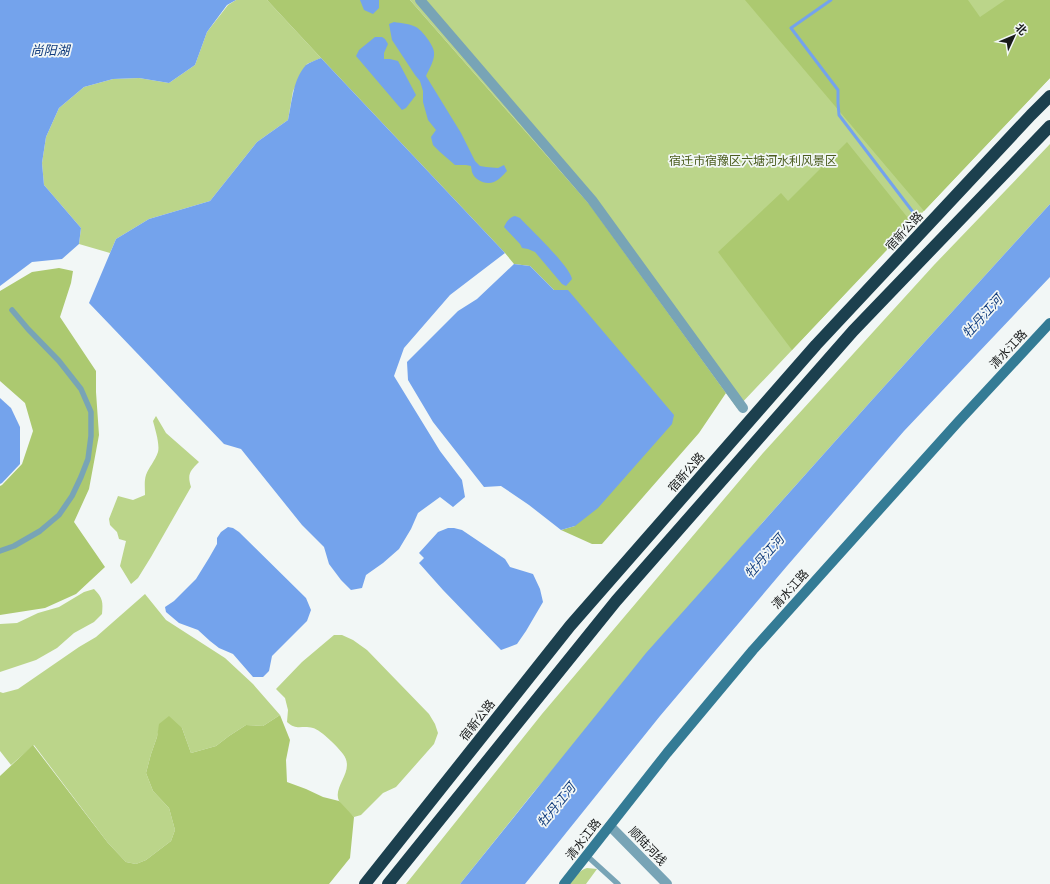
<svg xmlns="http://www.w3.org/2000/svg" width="1050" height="884" viewBox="0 0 1050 884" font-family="Manrope,'Noto Sans SC',sans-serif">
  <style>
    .green { fill: #bbd58a }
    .forest { fill: #acc970 }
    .water { fill: #74a3ec }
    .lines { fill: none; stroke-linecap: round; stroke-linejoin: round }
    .stream { stroke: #74a3ec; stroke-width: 3 }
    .lane { stroke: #78a4b6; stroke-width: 5.5 }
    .street { stroke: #78a4b6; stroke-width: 10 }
    .secondary { stroke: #347b95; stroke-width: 10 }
    .highway { stroke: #1c404e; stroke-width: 12 }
    .labels { text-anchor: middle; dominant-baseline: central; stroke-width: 3.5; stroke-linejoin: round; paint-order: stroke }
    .park-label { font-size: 12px; fill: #4b5d1f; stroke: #f2f7f6 }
    .street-label { font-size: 12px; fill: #191b1b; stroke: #f2f7f6 }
    .water-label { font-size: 13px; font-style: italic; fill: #123d7d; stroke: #f2f7f6 }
  </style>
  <rect width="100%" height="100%" fill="#f2f7f6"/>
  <g class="green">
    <path d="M236,0H267L321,58L307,64L293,91L288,120L257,142L210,201L149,219L116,239L110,253L79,244L81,228L44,185L42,163L46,137L59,108L84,87L113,79L139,78L169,83L195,65L207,32L228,5Z"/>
    <path d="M410,0H1050V78L737,408L590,205Z"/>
    <path d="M1050,144V204L872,400L763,522L533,793L460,884H406L542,714L763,453L934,265Z"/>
    <path d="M156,416L166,433L199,462C190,471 187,474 191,487L151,557L138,578L131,584L120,566L126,541L119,539L117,532L110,525L109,519L118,496L133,500L145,495C145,488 144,481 146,475C149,467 155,461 158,452C160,444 155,429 153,421Z"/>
    <path d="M94,589C103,598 103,602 102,614L94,622L74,633L57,648L36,660L0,672V624L17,623L38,613L59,607L84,592Z"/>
    <path d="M145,594L166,620L225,658L253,684L280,715L263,726L246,725L229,736L216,746L191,753L182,728L160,724L157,737L151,754L146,773L153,791L169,808L175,830L171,841L146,860L136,864L126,862L108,843L34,745L11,765L0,751V692L3,693L18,689L79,647L96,637Z"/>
    <path d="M334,635H342L353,640L367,650L429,714L435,724L438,733L434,744L396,787L383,793L361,815L354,817C350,814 341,805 339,801C332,786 356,771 343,754C338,747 321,730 313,728C301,725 297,731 287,722L288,710L285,698L276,689L302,662Z"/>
    <path d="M587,868L597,869L586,884H570C575,878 579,870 587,868Z"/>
  </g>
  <g class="forest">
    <path d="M267,0H410L590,205L726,393L699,433L602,544H592L561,530L575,526L554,290L530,266L514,264L505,253L321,58Z"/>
    <path d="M745,0H968L980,17L1005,0H1050V78L924,211Z"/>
    <path d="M847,142L912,223L792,350L718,252L781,193L788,201Z"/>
    <path d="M59,268L73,271L71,283L60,317L96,371V392L99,435L89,489L74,522L105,567L76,594L45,608L0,615V486L2,485L22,464L33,431L25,403L0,381V291L32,272Z"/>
    <path d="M280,715L290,740L286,760L287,782L306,789L323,797L339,801L354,817L350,858L329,884H0V776L33,745L108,843L126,862L136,864L146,860L171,841L175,830L169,808L153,791L146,773L151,754L157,737L159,724L169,716L182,728L191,753L216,746L229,736L246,725L263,726Z"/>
  </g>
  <g class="water">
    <path d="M0,0H236L227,5L207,32L195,65L169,83L139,78L113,79L84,87L59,108L46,137L42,163L44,185L81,228L79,244L62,259L32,262L0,286Z"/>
    <path d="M360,0H379V8L373,14L364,10Z"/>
    <path d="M394,22C401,23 410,24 416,27C422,30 434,46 434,52C435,60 429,69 426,76L461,133L475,161L480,166L486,167L498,168L504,165L507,171C503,175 499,180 494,182C486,185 475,181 472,172C472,172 471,166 471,166L466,165H455L440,152L433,145L431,137L436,130L428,120L423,102V91L420,81L415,75L392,40L389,24Z"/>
    <path d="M375,37H382L385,39L388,44L384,53V59H390L398,61L416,95L406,108L402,110L356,56L359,50Z"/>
    <path d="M321,58L505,253L450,295L404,348L394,376L440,451L462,480L465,497L453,507L440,497L418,513L411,529L399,549L383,563L366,575L362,588L351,590L341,580L329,564L324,547L302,525L241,449L224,444L89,303L116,239L149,219L210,201L257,142L288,120C292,102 293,79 306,65C310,62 316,60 321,58Z"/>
    <path d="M1050,204V277L904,431L787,566L660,716L525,884H460L646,653L872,400Z"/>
    <path d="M515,216L520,218C530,229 570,266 572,279L566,286L562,284L535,252L528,249L522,248L520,244L504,227C506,222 510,217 515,216Z"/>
    <path d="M514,264L530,266L554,290H568L674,415L672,424L598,508L575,526L561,530L529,505L501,486L484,487L433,422L408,380L407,362L458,311L477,299Z"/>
    <path d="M0,398L11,408L20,427V464L2,483L0,484Z"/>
    <path d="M228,527L233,528L239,532L306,598L311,610L307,621L272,656L269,671L263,677H253L233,654L219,648L210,641L198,630L179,623L166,612L165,607L174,601L196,579L209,558L217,544V538L221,532Z"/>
    <path d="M448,528H454L462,530L505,559L510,567L533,574L540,589L543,602L526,631L517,644L501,650L443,590L419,563L424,558L419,553L438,532Z"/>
  </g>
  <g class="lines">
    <path class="stream" d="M831,0L791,28L838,90V103L839,115L916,216"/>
    <g class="lane">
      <path d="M0,551L14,546L40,531L59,515L72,496L81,477L88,459L91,436V412L81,389L59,361L28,329L12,310"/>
      <path d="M586,855L618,884"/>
    </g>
    <g class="street">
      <path d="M420,0L592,200L743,408"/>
      <path d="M610,826L667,884"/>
    </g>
    <path class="secondary" d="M564,884L667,753L753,650L958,422L1050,323"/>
    <g class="highway">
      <path d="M365,884L570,626L816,345L1031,115L1050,96"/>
      <path d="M388,884L616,601L853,331L1050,126"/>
    </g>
  </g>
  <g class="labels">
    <g class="park-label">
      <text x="753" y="160">宿迁市宿豫区六塘河水利风景区</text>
    </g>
    <g class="street-label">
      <text transform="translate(904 231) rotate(-47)">宿新公路</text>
      <text transform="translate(1008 349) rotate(-47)">清水江路</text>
      <text transform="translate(686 472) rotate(-49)">宿新公路</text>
      <text transform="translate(790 589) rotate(-48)">清水江路</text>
      <text transform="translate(477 720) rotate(-52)">宿新公路</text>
      <text transform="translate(583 839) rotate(-52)">清水江路</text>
      <text transform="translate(648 846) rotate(46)">顺陆河线</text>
    </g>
    <g class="water-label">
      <text x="50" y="50">尚阳湖</text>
      <text transform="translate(982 316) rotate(-48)">牡丹江河</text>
      <text transform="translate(764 556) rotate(-49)">牡丹江河</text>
      <text transform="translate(556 805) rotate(-51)">牡丹江河</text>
    </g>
  </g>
  <g transform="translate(1014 36) rotate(46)" stroke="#f2f7f6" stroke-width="3" paint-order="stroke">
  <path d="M0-3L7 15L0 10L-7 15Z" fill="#191b1b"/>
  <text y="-6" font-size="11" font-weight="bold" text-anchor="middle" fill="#191b1b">北</text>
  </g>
</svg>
